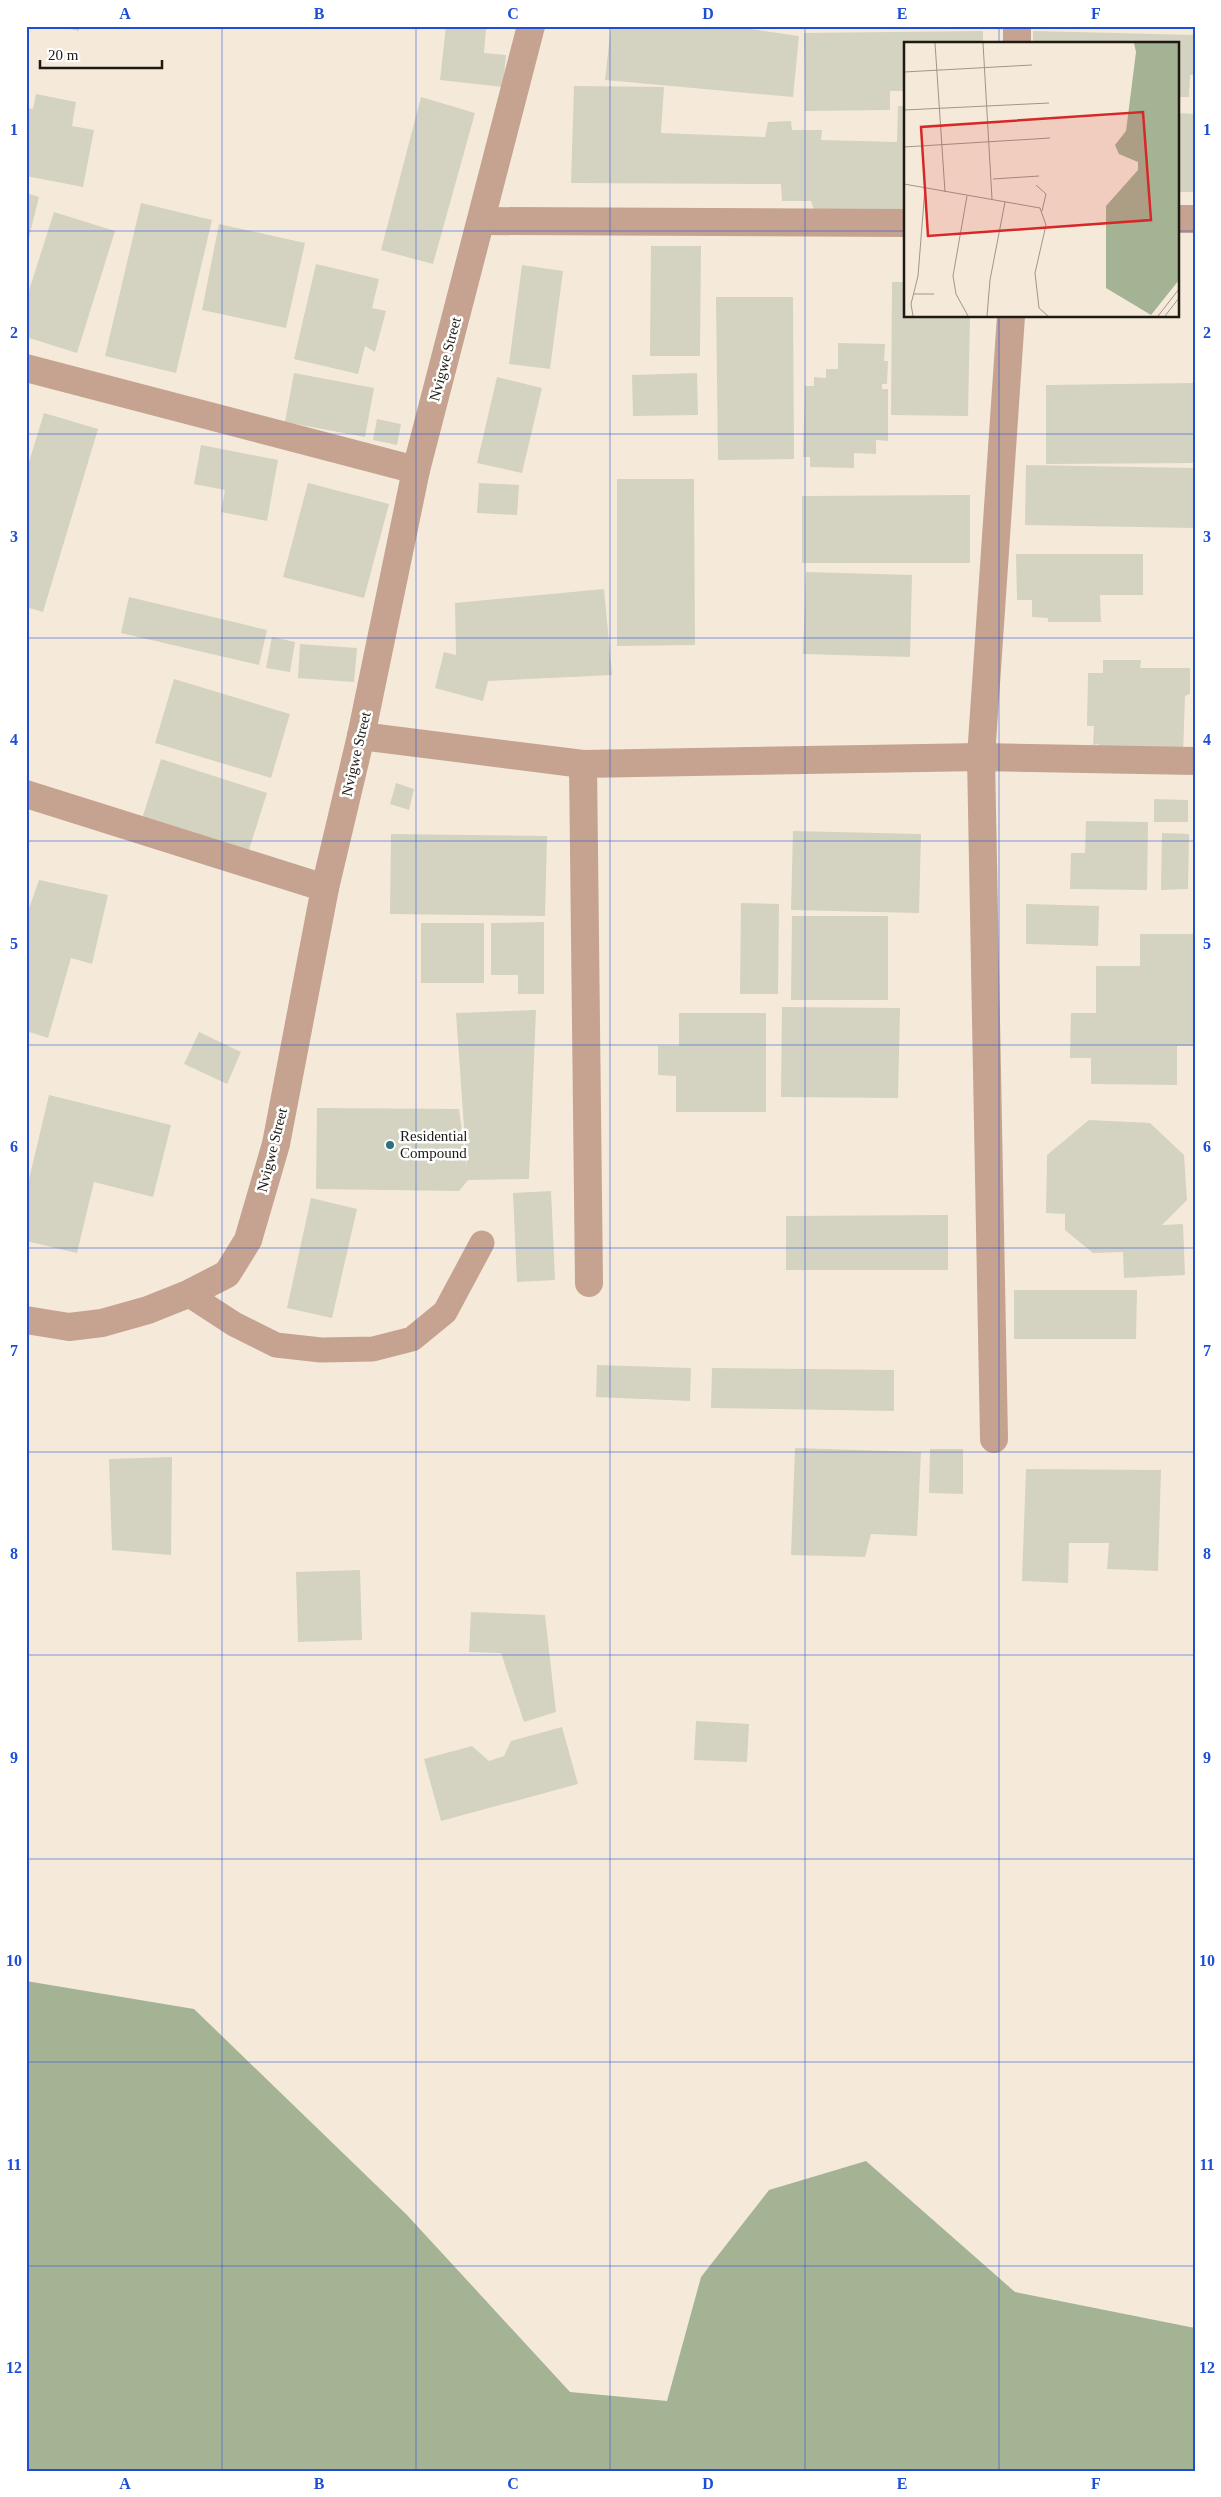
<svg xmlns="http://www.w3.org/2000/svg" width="1221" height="2497" viewBox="0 0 1221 2497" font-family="Georgia,serif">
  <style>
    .water { fill: #a4b394 }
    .building { fill: #d4d2c0 }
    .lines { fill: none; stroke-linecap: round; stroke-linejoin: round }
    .lane { stroke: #c5a390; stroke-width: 25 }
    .street { stroke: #c5a390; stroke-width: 28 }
    .grid { fill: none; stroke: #1d4ed8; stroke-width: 1; stroke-opacity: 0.55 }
    .poi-dot { fill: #29737a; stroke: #fff; stroke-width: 2 }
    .labels { text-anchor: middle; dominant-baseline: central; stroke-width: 5; stroke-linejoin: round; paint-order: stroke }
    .street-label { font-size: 15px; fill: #1d1913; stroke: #fff }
    .poi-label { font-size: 15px; fill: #1d1913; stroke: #fff; text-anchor: start }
    .inset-road { fill: none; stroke: #9f968a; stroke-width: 1 }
    .view { fill: #d62828; fill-opacity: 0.15; stroke: #d62828; stroke-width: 2.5 }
    .inset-edge { fill: none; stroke: #1d1913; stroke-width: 2.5 }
    .neatline { fill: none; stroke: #1d4ed8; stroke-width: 2 }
    .grid-label { font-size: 16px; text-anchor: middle; font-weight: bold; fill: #1d4ed8 }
  </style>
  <rect width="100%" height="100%" fill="#f5eada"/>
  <path class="water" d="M26,1981L194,2009L406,2214L570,2392L667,2401L701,2277L769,2190L866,2161L1015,2292L1195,2328V2471H26Z"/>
  <g class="building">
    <path d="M56,26H79V31Z"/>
    <path d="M446,26L486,28L484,53L506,55L503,87L440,80Z"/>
    <path d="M611,26H730L799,36L793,97L605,80Z"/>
    <path d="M983,31V44H905V91H890V110L805,111L804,33Z"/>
    <path d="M1033,31L1195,35V75H1190L1189,97H1177V44H1033Z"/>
    <path d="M574,86L664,87L661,133L765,137L768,122L791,121L792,130H822L821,140L897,142L898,106H905V213L814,210L811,201H782L781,184L571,183Z"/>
    <path d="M36,94L76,102L72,126L94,130L83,187L26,176V108L33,109Z"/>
    <path d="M421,97L475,113L433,264L381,250Z"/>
    <path d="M1177,113L1195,114V192H1177Z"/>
    <path d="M26,193L39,197L27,245H26Z"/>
    <path d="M141,203L212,220L176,373L105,356Z"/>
    <path d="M54,212L115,231L77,353L26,337V300Z"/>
    <path d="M219,224L305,243L286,328L202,310Z"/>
    <path d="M651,246H701L700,356H650Z"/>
    <path d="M316,264L379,279L372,308L386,311L375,352L365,346L358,374L294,359Z"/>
    <path d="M522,265L563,271L550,369L509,364Z"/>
    <path d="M892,282H905V316H970L968,416L891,415Z"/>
    <path d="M716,297H793L794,459L718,460Z"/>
    <path d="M838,343L885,344L884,361H888L887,384H882V389H888V441L876,440V454L854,453V468L810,467V457H803L805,386H814V377L826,378V369H838Z"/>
    <path d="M294,373L374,388L365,437L285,422Z"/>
    <path d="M697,373L698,415L633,416L632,375Z"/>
    <path d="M497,377L542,388L522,473L477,463Z"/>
    <path d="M1195,383V463L1046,464V385Z"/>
    <path d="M44,413L98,429L43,612L26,607V472Z"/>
    <path d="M377,419L401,424L397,445L373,440Z"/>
    <path d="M201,445L278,460L267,521L221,512L225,490L194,484Z"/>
    <path d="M1026,465L1195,468V528L1025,525Z"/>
    <path d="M617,479H694L695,645L617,646Z"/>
    <path d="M308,483L389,504L364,598L283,577Z"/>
    <path d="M479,483L519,485L517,515L477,513Z"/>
    <path d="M970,495V563H802V496Z"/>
    <path d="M1016,554H1143V595H1100L1101,622H1048V618L1032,617V600H1017Z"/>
    <path d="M806,572L912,575L910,657L803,654Z"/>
    <path d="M604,589L612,675L488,681L483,701L435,688L444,652L456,655L455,603Z"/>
    <path d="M129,597L267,630L259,665L121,633Z"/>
    <path d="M272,637L295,642L290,672L266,668Z"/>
    <path d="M300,644L357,648L354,682L298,678Z"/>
    <path d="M1103,660H1141L1140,668H1190V694L1185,696L1183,755L1099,753V744L1093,745L1094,726H1087L1088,673H1103Z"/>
    <path d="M174,679L290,714L271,778L155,743Z"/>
    <path d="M161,759L267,793L247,856L141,822Z"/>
    <path d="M396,783L414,789L409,810L390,804Z"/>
    <path d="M1154,799L1188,800V822H1154Z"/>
    <path d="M1086,821L1148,822L1147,890L1070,889L1071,853H1085Z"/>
    <path d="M793,831L921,834L919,913L791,910Z"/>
    <path d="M1162,833L1189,834L1188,889L1161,890Z"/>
    <path d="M391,834L547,836L545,916L390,914Z"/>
    <path d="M39,880L108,895L92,964L71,958L48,1038L26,1031V917Z"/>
    <path d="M741,903L779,904L778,994H740Z"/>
    <path d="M1026,904L1099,906L1098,946L1026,944Z"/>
    <path d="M792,916H888V1000H791Z"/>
    <path d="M544,922V994H518V975H491V923Z"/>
    <rect x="421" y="923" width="63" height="60"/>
    <path d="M1140,934H1195V1046H1177V1085L1091,1084V1058H1070L1071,1013H1096V966H1140Z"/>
    <path d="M782,1007L900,1008L898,1098L781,1097Z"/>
    <path d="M536,1010L529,1179L468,1180L459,1191L316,1189L317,1108L459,1109L467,1170L456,1013Z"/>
    <path d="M679,1013H766V1112H676V1076L658,1075V1046H679Z"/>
    <path d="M199,1032L241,1052L227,1084L184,1064Z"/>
    <path d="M49,1095L171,1125L153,1197L94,1182L77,1253L26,1241V1192Z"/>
    <path d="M1089,1120L1150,1123L1184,1155L1187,1200L1162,1225L1183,1224L1185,1275L1124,1278L1123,1252L1093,1253L1065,1230V1214L1046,1213L1047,1155Z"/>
    <path d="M551,1191L555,1280L517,1282L513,1193Z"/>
    <path d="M311,1198L357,1209L332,1318L287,1308Z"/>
    <path d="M948,1215V1270H786V1216Z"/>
    <path d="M1014,1290H1137L1136,1339H1014Z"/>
    <path d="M597,1365L691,1368L690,1401L596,1397Z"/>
    <path d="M712,1368L894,1370V1411L711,1408Z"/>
    <path d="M795,1448L921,1452L917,1536L871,1534L865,1557L791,1555Z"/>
    <path d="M930,1449H963V1494L929,1493Z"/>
    <path d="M172,1457L171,1555L112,1550L109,1459Z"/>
    <path d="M1026,1469L1161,1470L1158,1571L1107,1569L1109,1543H1069L1068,1583L1022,1581Z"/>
    <path d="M360,1570L362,1640L298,1642L296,1572Z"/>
    <path d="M471,1612L545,1615L556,1712L524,1722L501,1653L469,1652Z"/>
    <path d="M696,1721L749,1724L747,1762L694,1760Z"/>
    <path d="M562,1727L578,1784L441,1821L424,1759L472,1746L489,1761L504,1756L511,1741Z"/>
  </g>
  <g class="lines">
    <path class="lane" d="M188,1294L234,1324L276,1345L321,1350L373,1349L412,1339L445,1312L482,1243"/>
    <g class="street">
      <path d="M1017,44V26"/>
      <path d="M1177,219H1195"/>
      <path d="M482,221L905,223"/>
      <path d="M26,368L416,470"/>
      <path d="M361,736L583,764L981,757L1195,761"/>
      <path d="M583,764L589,1283"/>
      <path d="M26,794L325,888"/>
      <path d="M26,1320L69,1327L102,1323L148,1310L188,1294L227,1274L248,1240L276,1144L325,888L361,736L416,470L531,26"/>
      <path d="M994,1439L981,757L1011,316"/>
    </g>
  </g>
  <path class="grid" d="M222,26V2471M416,26V2471M610,26V2471M805,26V2471M999,26V44M26,231H905M1177,231H1195M999,316V2471M26,434H1195M26,638H1195M26,841H1195M26,1045H1195M26,1248H1195M26,1452H1195M26,1655H1195M26,1859H1195M26,2062H1195M26,2266H1195"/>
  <circle class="poi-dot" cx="390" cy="1145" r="5"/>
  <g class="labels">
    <g class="street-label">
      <text transform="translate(445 359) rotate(-75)">Nvigwe Street</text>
      <text transform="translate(356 754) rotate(-77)">Nvigwe Street</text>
      <text transform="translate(272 1150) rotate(-76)">Nvigwe Street</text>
    </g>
    <g class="poi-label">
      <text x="400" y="1136">Residential<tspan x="400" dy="17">Compound</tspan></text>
    </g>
  </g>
  <g transform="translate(904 42)">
    <rect width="275" height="275" fill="#f5eada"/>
    <path d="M230,1H275V238L247,273L202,246V164L234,128V120L215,112L211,103L222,89L232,10Z" fill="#a4b394"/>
    <path class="inset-road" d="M31,1L41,150M79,1L88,157M0,30L128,23M0,68L145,61M0,105L146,96M89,137L135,134M0,142L136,166L142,183L131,231L135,266L144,274M132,143L142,152L138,169M63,154L49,234L52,252L64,274M9,252H30M9,274L7,262L14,234L21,146M83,274L86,238L101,160M254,274L275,247M261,274L275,256"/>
    <path class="view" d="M239,70L247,178L24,194L17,85Z"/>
    <rect width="275" height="275" class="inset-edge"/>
  </g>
  <rect width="1221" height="2497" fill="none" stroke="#ffffff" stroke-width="55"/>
  <path d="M40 60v8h122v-8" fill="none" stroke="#1d1913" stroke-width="2.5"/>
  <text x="48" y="60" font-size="15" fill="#1d1913" stroke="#ffffff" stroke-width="4" paint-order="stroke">20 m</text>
  <rect x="28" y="28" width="1166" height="2442" class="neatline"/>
  <g class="grid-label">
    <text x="125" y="19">A</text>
    <text x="319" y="19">B</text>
    <text x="513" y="19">C</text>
    <text x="708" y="19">D</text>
    <text x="902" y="19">E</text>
    <text x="1096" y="19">F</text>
    <text x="14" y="135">1</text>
    <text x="1207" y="135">1</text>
    <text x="14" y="338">2</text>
    <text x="1207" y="338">2</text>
    <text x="14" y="542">3</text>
    <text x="1207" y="542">3</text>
    <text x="14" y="745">4</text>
    <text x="1207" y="745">4</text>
    <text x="14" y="949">5</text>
    <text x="1207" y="949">5</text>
    <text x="14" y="1152">6</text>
    <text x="1207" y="1152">6</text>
    <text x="14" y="1356">7</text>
    <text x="1207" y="1356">7</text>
    <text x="14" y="1559">8</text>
    <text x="1207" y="1559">8</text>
    <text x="14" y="1763">9</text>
    <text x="1207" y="1763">9</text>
    <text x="14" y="1966">10</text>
    <text x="1207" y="1966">10</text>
    <text x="14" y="2170">11</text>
    <text x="1207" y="2170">11</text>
    <text x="14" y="2373">12</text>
    <text x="1207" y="2373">12</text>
    <text x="125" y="2489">A</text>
    <text x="319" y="2489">B</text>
    <text x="513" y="2489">C</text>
    <text x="708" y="2489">D</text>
    <text x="902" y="2489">E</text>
    <text x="1096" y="2489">F</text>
  </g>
</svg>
